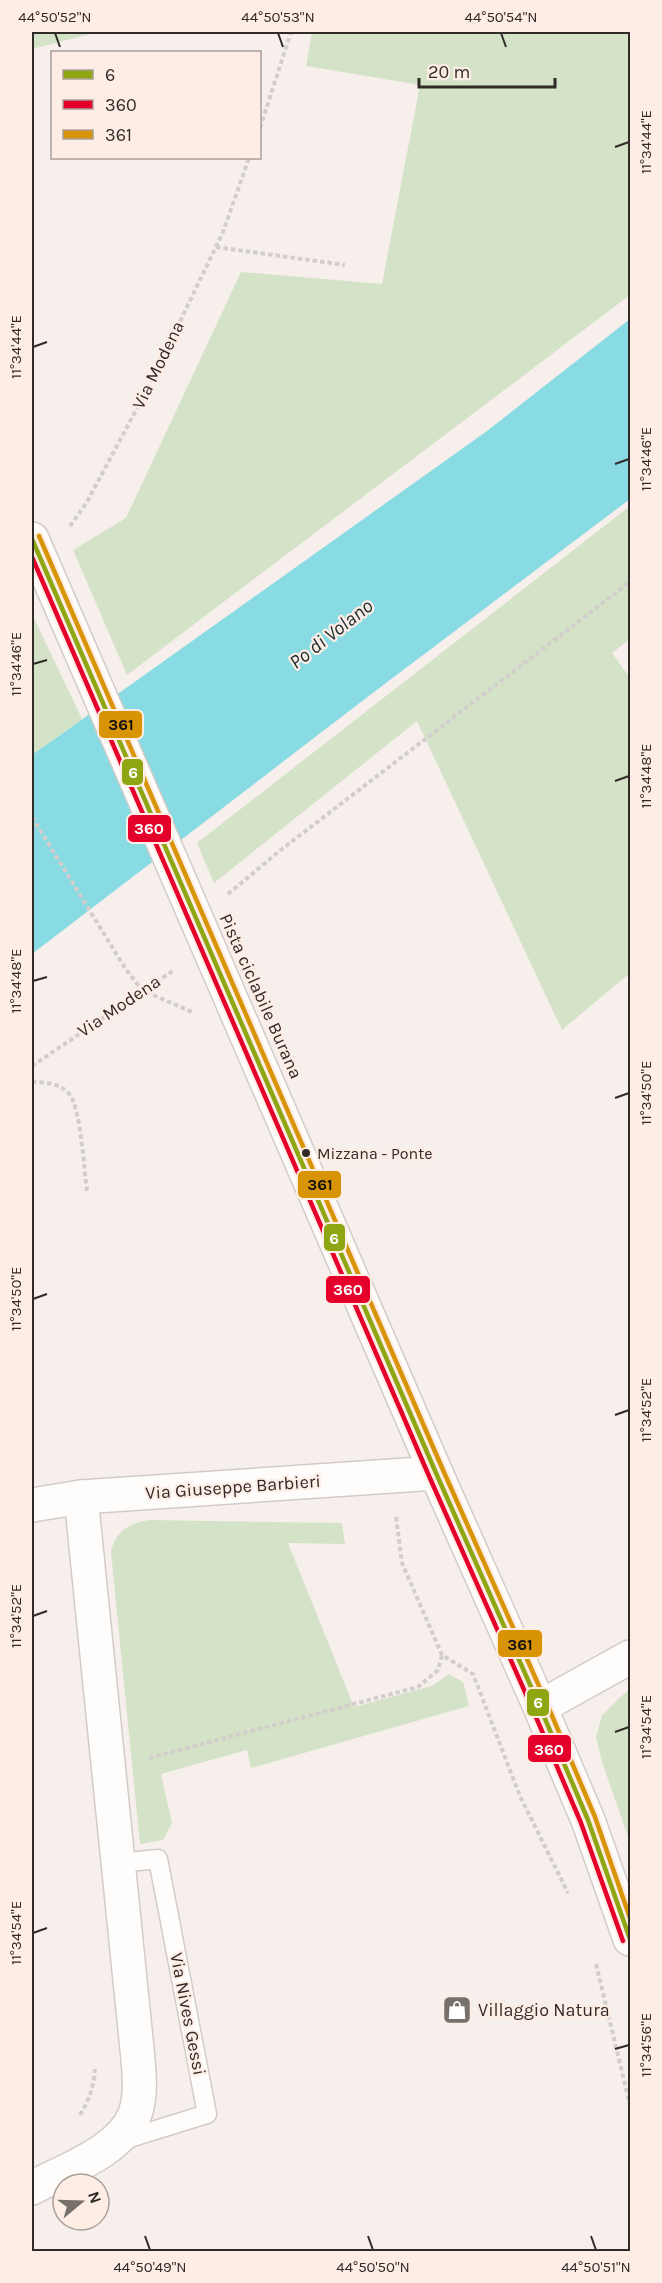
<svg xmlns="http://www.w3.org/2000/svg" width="662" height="2283" viewBox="0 0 662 2283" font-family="Karla,sans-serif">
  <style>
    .green { fill: #d4e3c8 }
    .water { fill: #88dbe3 }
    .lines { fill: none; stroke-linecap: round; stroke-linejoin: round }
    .service-casing { stroke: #d2ccc8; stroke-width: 21 }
    .minor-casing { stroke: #d2ccc8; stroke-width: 36 }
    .secondary-casing { stroke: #d2ccc8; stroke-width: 36 }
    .path { stroke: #d1cecc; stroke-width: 4; stroke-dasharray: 4.5 3; stroke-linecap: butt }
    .service { stroke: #fefdfc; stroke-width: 18 }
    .minor { stroke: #fefdfc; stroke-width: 33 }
    .secondary { stroke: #fefdfc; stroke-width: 33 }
    .bus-1-casing { stroke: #fdede5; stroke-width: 9 }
    .bus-2-casing { stroke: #fdede5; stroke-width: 9 }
    .bus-3-casing { stroke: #fdede5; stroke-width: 9 }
    .bus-1 { stroke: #8ea612; stroke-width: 4.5 }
    .bus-2 { stroke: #e4002b; stroke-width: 4.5 }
    .bus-3 { stroke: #d99406; stroke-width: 4.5 }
    .ticks { fill: none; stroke: #312b28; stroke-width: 2 }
    .bus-dot { fill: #312b28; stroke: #fdede5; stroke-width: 2 }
    .labels { text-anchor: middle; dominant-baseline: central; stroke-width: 4.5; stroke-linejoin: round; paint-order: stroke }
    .bus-label { font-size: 16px; fill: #312b28; stroke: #fdede5; text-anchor: start }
    .street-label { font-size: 18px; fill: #312b28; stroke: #fdede5 }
    .poi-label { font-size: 18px; fill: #312b28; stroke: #fdede5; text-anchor: start }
    .water-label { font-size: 20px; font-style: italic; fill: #182d30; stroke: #fdede5 }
    .line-badge { stroke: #fdede5; stroke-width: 2 }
    .badge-label { font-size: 16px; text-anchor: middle; font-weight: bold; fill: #fff }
    .pale-badge-label { font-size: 16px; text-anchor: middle; font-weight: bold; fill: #111 }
    .neatline { fill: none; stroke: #312b28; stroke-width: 2 }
    .ticks-label { font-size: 15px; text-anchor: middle; fill: #312b28 }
  </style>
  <rect width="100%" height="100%" fill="#f7efeb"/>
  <g class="green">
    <path d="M32,32H98L32,49Z"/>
    <path d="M312,32H630V295L127,675L73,550L126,518L241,272L382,284L420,85L306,66Z"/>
    <path d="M630,506V639L612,653L630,678V973L562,1030L417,721L214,883L197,843Z"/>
    <path d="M32,614L82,719L32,755Z"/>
    <path d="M149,1520L342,1523L345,1544L288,1543L354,1707L432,1686L449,1674L463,1682L469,1706L251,1768L247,1750L161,1774L172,1823L163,1840L140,1844L111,1552C115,1531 130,1523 149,1520Z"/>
    <path d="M630,1690V1842L602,1762L596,1737L602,1715L625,1693Z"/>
  </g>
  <path class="water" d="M630,319V499L374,692L32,954V755L487,431Z"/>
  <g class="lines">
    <g class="service-casing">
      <path id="service" d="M118,1863L158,1859L207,2114L120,2141"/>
    </g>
    <g class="minor-casing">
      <g id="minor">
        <path d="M32,1505L81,1497L436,1473"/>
        <path d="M540,1707L630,1657"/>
        <path d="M32,2188C65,2170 121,2151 135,2114C142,2094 139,2070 137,2049L81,1497"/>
      </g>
    </g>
    <g class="secondary-casing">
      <path id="secondary" d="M32,539L436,1473L540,1707L588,1820L630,1939"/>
    </g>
    <g class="path">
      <path d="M260,128L291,32"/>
      <path d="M216,247L345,265"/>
      <path d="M70,526L87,502L151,382L223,232L249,158"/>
      <path d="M32,817L125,968L142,990L192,1012"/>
      <path d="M228,894L282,849L630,582"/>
      <path d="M32,1066L174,970"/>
      <path d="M32,1082C44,1082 61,1083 70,1095C81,1111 84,1170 87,1191"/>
      <path d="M396,1517L402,1563L442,1655L473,1674L520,1796L568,1893"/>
      <path d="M149,1758L418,1687L438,1670L442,1655"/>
      <path d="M596,1964L630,2105"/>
      <path d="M80,2115C89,2100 94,2086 95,2069"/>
    </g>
    <use href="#service" class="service"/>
    <use href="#minor" class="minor"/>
    <use href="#secondary" class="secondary"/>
    <g class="bus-1-casing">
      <path id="bus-1" d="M32,539L436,1473L540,1707L588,1820L630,1939"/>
    </g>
    <g class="bus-2-casing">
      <path id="bus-2" d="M32,557L429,1476L533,1710L581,1823L623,1941"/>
    </g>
    <g class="bus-3-casing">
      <path id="bus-3" d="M39,536L443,1470L547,1704L595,1817L630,1918"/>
    </g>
    <use href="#bus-1" class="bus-1"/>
    <use href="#bus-2" class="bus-2"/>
    <use href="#bus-3" class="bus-3"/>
  </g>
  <path class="ticks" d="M55,33L60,47M278,33L283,47M501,33L506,47M615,147L629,142M33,347L47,342M615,464L629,459M33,664L47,660M615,781L629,776M33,981L47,977M615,1098L629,1093M33,1299L47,1294M615,1415L629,1410M33,1616L47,1611M615,1732L629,1727M33,1933L47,1928M615,2049L629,2045M145,2236L150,2250M368,2236L373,2250M591,2236L596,2250"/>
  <defs>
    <g id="shop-square" transform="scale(1.5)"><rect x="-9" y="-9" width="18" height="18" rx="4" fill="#76706c" stroke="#fdede5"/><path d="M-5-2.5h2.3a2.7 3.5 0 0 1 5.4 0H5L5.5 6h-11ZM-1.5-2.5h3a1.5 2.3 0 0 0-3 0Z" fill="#fff"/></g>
  </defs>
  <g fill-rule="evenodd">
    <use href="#shop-square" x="457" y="2010"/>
  </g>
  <circle class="bus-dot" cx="306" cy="1153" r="5"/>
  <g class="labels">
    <g class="bus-label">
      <text x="317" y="1153">Mizzana - Ponte</text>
    </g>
    <g class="street-label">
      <text transform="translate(158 365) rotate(-64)">Via Modena</text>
      <text transform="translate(261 996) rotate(66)">Pista ciclabile Burana</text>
      <text transform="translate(119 1006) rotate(-34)">Via Modena</text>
      <text transform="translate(233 1487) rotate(-4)">Via Giuseppe Barbieri</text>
      <text transform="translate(188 2014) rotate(79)">Via Nives Gessi</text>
    </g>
    <g class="poi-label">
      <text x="478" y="2010">Villaggio Natura</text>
    </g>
    <g class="water-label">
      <text transform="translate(331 634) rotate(-38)">Po di Volano</text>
    </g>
  </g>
  <g class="line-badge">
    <rect x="98" y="710" width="45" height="29" rx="6" fill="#d99406"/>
    <rect x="121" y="758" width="23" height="28" rx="6" fill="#8ea612"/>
    <rect x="127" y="814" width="45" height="29" rx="6" fill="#e4002b"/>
    <rect x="297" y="1170" width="45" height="29" rx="6" fill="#d99406"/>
    <rect x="323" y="1223" width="23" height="29" rx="6" fill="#8ea612"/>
    <rect x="325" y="1275" width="46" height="29" rx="6" fill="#e4002b"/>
    <rect x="497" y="1629" width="46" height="29" rx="6" fill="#d99406"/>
    <rect x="526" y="1688" width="24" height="29" rx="6" fill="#8ea612"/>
    <rect x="527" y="1734" width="45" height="29" rx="6" fill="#e4002b"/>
  </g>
  <g class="badge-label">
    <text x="133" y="778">6</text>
    <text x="149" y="834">360</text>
    <text x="334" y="1244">6</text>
    <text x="348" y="1295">360</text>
    <text x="538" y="1708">6</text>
    <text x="549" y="1755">360</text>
  </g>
  <g class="pale-badge-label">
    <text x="121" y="730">361</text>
    <text x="320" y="1190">361</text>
    <text x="520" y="1650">361</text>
  </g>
  <rect width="662" height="2283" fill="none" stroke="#fdede5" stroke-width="66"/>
  <rect x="51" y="51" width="210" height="108" fill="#fdede5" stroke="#ab9f99" stroke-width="1.5"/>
  <rect x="63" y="70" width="30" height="9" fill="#8ea612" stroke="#ab9f99" stroke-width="1.5"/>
  <text x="105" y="81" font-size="18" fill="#312b28">6</text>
  <rect x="63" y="100" width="30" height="9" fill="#e4002b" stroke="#ab9f99" stroke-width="1.5"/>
  <text x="105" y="111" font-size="18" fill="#312b28">360</text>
  <rect x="63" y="130" width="30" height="9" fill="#d99406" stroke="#ab9f99" stroke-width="1.5"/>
  <text x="105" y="141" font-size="18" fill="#312b28">361</text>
  <g transform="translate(81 2202) rotate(71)"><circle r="28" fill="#fdede5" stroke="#ab9f99" stroke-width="1.5"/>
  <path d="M0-4.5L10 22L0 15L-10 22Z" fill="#76706c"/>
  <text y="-9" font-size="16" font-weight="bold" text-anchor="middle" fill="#312b28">N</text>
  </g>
  <path d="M419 78v9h136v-9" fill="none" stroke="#312b28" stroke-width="3"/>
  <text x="428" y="78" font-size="18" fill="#312b28" stroke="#fdede5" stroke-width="4.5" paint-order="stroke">20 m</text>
  <rect x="33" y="33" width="596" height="2217" class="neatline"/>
  <g class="ticks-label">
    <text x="55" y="22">44°50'52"N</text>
    <text x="278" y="22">44°50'53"N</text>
    <text x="501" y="22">44°50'54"N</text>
    <text transform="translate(646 142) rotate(-90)" y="5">11°34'44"E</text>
    <text transform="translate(16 347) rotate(-90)" y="5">11°34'44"E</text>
    <text transform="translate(646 459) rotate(-90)" y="5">11°34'46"E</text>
    <text transform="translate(16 664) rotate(-90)" y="5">11°34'46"E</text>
    <text transform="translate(646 776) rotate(-90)" y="5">11°34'48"E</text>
    <text transform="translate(16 981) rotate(-90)" y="5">11°34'48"E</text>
    <text transform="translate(646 1093) rotate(-90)" y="5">11°34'50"E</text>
    <text transform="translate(16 1299) rotate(-90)" y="5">11°34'50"E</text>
    <text transform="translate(646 1410) rotate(-90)" y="5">11°34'52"E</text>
    <text transform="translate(16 1616) rotate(-90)" y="5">11°34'52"E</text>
    <text transform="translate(646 1727) rotate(-90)" y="5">11°34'54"E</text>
    <text transform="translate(16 1933) rotate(-90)" y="5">11°34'54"E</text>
    <text transform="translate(646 2045) rotate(-90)" y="5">11°34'56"E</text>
    <text x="150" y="2272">44°50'49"N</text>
    <text x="373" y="2272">44°50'50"N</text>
    <text x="596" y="2272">44°50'51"N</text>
  </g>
</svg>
